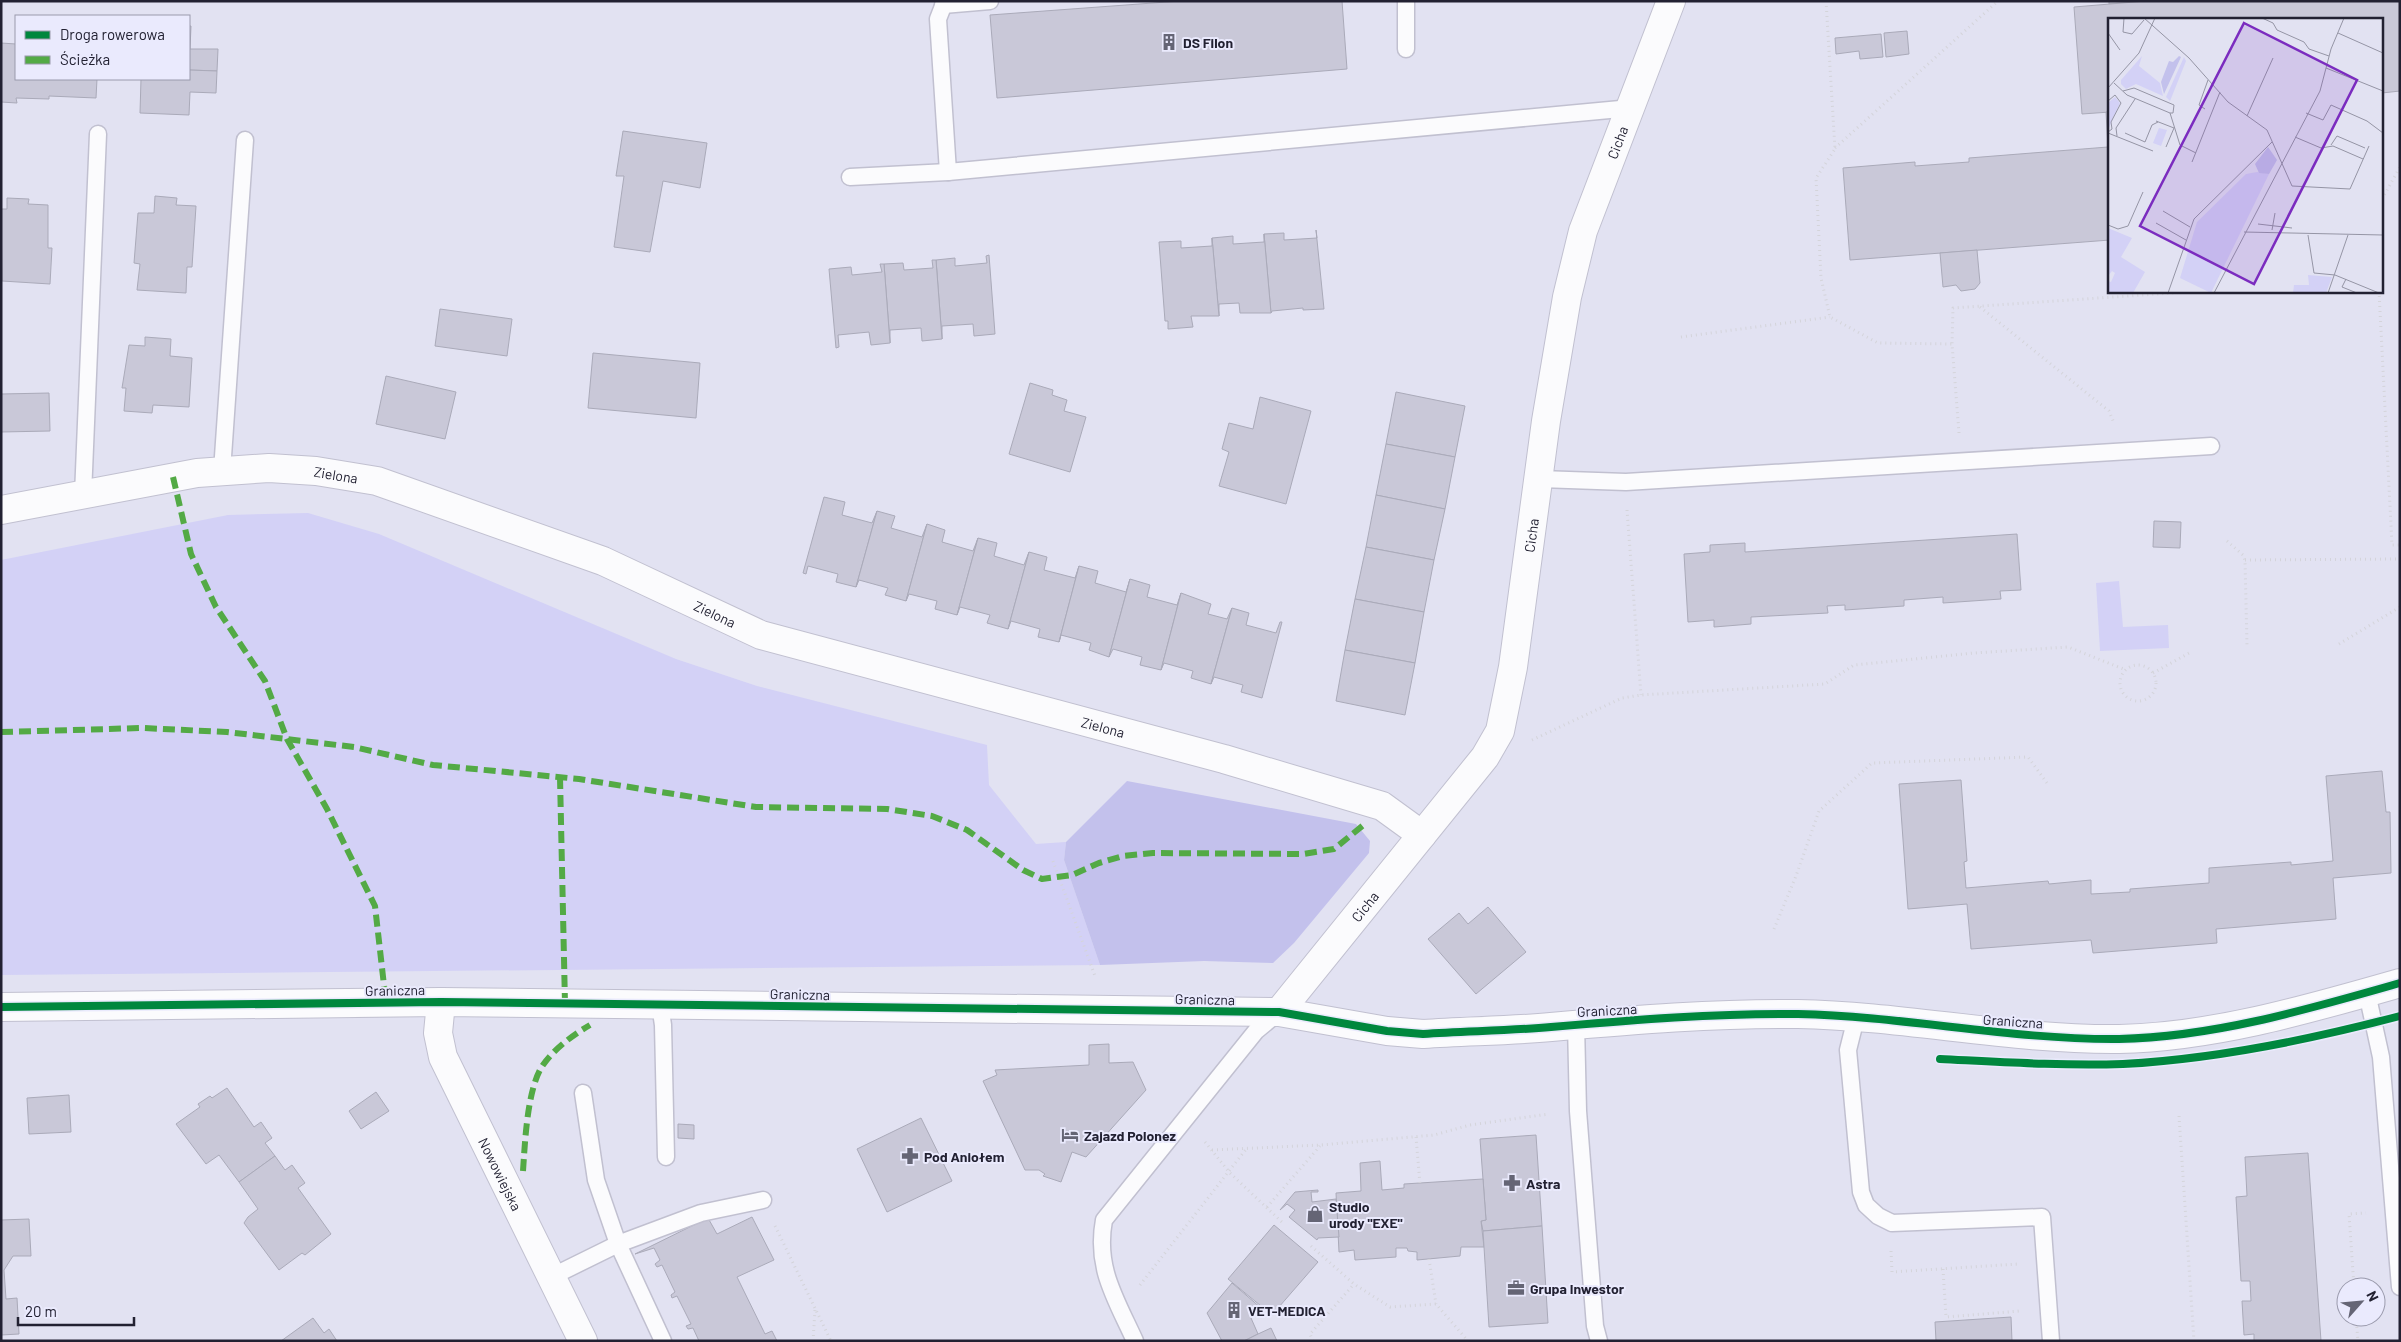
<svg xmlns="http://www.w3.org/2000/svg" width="2401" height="1342" viewBox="0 0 2401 1342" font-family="Barlow,sans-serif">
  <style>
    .green { fill: #d3d1f6 }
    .forest { fill: #c3c1ec }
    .building { fill: #c9c8d8; stroke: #aaaab9 }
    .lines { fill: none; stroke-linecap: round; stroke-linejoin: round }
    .lane-casing { stroke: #c1c0d0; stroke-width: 19 }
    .street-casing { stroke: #c1c0d0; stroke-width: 30 }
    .path { stroke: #d4d4da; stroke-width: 3; stroke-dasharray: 1 4; stroke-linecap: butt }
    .lane { stroke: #fbfbfd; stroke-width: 16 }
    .street { stroke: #fbfbfd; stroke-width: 28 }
    .quiet { stroke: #53aa45; stroke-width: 6; stroke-dasharray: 12 6; stroke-linecap: butt }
    .cycleway-casing { stroke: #eaeafd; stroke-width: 11 }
    .cycleway { stroke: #00873e; stroke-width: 8 }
    .labels { text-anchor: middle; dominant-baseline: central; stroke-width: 4; stroke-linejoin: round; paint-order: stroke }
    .poi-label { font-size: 14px; font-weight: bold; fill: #222132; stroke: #eaeafd; text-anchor: start }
    .street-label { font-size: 14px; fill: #222132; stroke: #eaeafd }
    .inset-road { fill: none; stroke: #9595a5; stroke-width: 1 }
    .view { fill: #7b2cbf; fill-opacity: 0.15; stroke: #7b2cbf; stroke-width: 2.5 }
    .inset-edge { fill: none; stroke: #222132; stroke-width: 2.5 }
  </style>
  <rect width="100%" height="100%" fill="#e2e2f2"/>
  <g class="green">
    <path d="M308,513L379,534L676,659L757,686L987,745L989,785L1036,844L1066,842L1064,860L1100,965L1,975V560L228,515Z"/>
    <path d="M2119,581L2123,627L2168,625L2169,648L2100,651L2096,583Z"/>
  </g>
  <path class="forest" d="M1127,781L1356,824L1370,841L1369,853L1294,943L1273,963L1204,961L1100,965L1064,860L1066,842Z"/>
  <g class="building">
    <path d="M1180,1H1342L1347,69L997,98L990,15Z"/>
    <path d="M2109,1H2146L2109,4Z"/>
    <path d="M2146,1H2400V91L2382,93V19H2110V112L2082,114L2074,7Z"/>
    <path d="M189,26H191L190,49H218L217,71L189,70Z"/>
    <path d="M1907,31L1909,54L1886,57L1884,33Z"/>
    <path d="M1881,34L1883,57L1860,59L1859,51L1836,54L1835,38Z"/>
    <path d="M1,43L16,44V79H97L96,98L49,96V99L16,98L17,103L1,102Z"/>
    <path d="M189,70L217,71L216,93L190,92L189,115L140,113L141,79H189Z"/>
    <path d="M2106,112H2110V147H2108Z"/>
    <path d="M623,131L707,143L700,188L663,181L650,252L614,247L624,176H616Z"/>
    <path d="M2108,147H2110V240L1850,260L1843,168L1915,162V166L1969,162V158Z"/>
    <path d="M155,196L177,198L176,205L196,206L192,267H187L186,293L137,290L140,264L134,263L138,213H154Z"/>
    <path d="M7,198L29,199L28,204L48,205V248H52L50,284L2,281L1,209H7Z"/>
    <path d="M1316,230L1324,309L1303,310V308L1272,311L1271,313L1264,234L1284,233V240L1317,238Z"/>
    <path d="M1264,234L1271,313H1240L1239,303L1219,304V316L1212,238L1233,236V244L1264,242Z"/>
    <path d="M1212,238L1219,316H1191L1193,327L1168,329V321H1165L1159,242L1181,241V248L1212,246Z"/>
    <path d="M1977,250L1980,283L1975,289L1961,291L1956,285L1943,287L1940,253Z"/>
    <path d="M989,255L995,334L974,336L973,324L942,326V339L936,260L955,258V266L987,263L986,256Z"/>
    <path d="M932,260H936L942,339L922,341L921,328L890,330V343L884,264L903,263L904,270L933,268Z"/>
    <path d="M880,264H884L890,343L871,345L869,332L838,335L839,347L836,348L829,269L851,267L852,275L882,272Z"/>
    <path d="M440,309L512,319L507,356L435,346Z"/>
    <path d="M145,337L171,339L170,356L192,358L189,407L153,405L152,413L124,411L126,388H122L129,345L145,346Z"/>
    <path d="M593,353L700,363L696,418L588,408Z"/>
    <path d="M386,376L456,392L445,439L376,424Z"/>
    <path d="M1030,383L1053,390L1052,395L1067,400L1064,411L1086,417L1070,472L1009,454Z"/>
    <path d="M1396,392L1465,406L1455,457L1386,444Z"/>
    <path d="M49,393L50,431L1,432V394Z"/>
    <path d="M1260,397L1311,411L1286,504L1219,486L1229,452L1222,449L1229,423L1253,429Z"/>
    <path d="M1386,444L1455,457L1445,509L1376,495Z"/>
    <path d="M1376,495L1445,509L1434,560L1366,547Z"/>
    <path d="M824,497L845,502L842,515L872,523L877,511L856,587L836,582L838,574L808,566L806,574L803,573Z"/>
    <path d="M877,511L895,516L891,528L922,537L927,524L906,601L885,595L888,588L859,580L856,587Z"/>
    <path d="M2154,521L2181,522L2180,548L2153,547Z"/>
    <path d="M927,524L945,530L942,542L973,551L978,538L957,615L935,609L937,601L909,594L906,601Z"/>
    <path d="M2017,534L2021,590L2000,591L2001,599L1943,603V597L1904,600V606L1845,610V605L1827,606L1828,613L1751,617V624L1714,627V620L1688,622L1684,554L1710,552V545L1745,543V552Z"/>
    <path d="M978,538L997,543L994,556L1024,565L1029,552L1008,629L987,623L990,615L960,607L957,615Z"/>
    <path d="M1366,547L1434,560L1424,612L1355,599Z"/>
    <path d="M1029,552L1047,557L1044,570L1075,578L1079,566L1059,642L1038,637L1040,629L1011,621L1008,629Z"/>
    <path d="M1079,566L1098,571L1095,583L1126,592L1130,579L1109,657L1089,650L1091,643L1061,635L1059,642Z"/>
    <path d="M1130,579L1150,585L1147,597L1177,605L1181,593L1161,670L1140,665L1142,657L1113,649L1109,657Z"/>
    <path d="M1181,593L1211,604L1208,614L1227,619L1232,608L1211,684L1191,678L1193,671L1164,663L1161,670Z"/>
    <path d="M1355,599L1424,612L1415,663L1345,650Z"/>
    <path d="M1232,608L1249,613L1246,625L1276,633L1280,622H1282L1262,698L1241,692L1243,685L1214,677L1211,684Z"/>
    <path d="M1345,650L1415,663L1405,715L1336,701Z"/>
    <path d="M2382,771L2386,812H2390L2391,873L2333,878L2336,919L2216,929L2217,943L2093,953L2091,940L1971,949L1967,904L1908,909L1899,784L1961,780L1967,861L1964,862L1966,888L2048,881L2049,884L2091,880V894L2130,892V889L2209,883V868L2291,862V865L2333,861L2326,776Z"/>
    <path d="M1488,907L1526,952L1476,994L1428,939L1459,913L1468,924Z"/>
    <path d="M1109,1044V1063L1133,1062L1146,1090L1086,1157L1072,1152L1061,1182L1043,1176L1045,1174L1039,1170H1025L983,1081L997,1075L995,1070L1089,1065V1045Z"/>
    <path d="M227,1088L254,1127L261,1122L272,1138L265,1143L275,1156L239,1182L219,1155L206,1164L176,1124L200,1107L198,1104L210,1096L212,1098Z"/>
    <path d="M376,1092L389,1111L361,1129L349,1111Z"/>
    <path d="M69,1095L71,1132L29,1134L27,1098Z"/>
    <path d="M921,1118L952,1181L887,1212L857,1149Z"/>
    <path d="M678,1124L694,1125V1139L678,1138Z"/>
    <path d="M1536,1135L1542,1226L1483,1231L1481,1221L1486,1220L1480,1139Z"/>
    <path d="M2308,1153L2321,1341H2254V1334L2244,1335L2242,1301H2251L2250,1281H2241L2236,1197L2247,1196L2245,1157Z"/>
    <path d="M275,1156L285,1170L292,1165L305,1183L298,1188L331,1234L305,1255L302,1253L279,1270L244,1223L248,1217L258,1209L239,1182Z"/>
    <path d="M1380,1161L1382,1190L1404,1188V1184L1483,1179L1486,1220L1481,1221L1484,1247H1461L1460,1256L1417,1260V1252L1408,1251L1407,1248H1396V1257L1355,1260L1354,1250L1339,1252L1336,1193L1361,1191L1360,1163Z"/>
    <path d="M1318,1190V1192H1311L1312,1202L1336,1199L1339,1237L1318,1238L1317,1240L1289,1217L1295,1210L1287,1204L1280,1210L1295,1192Z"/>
    <path d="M752,1217L774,1260L737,1277L765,1334L772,1331L777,1341H699L693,1328L688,1329L686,1326L691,1324L677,1296L672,1298L671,1295L675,1292L662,1265L657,1267L655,1264L660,1260L654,1248L635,1254L708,1218L717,1234Z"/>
    <path d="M29,1219L31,1256H13L4,1270L6,1299L17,1298L19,1334L1,1335V1220Z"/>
    <path d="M1274,1225L1318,1262L1272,1315L1228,1279Z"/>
    <path d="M1542,1226L1548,1323L1489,1327L1483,1231Z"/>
    <path d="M1232,1283L1261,1308L1251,1318L1258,1334L1244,1341H1222L1207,1313Z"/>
    <path d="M2011,1317L2012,1341H1936L1935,1322Z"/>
    <path d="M313,1318L324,1333L329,1329L337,1341H281Z"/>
    <path d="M1271,1328L1277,1341H1244L1258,1334Z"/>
  </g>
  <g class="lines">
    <g class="lane-casing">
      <g id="lane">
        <path d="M945,1L938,19L948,172"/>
        <path d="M943,5L990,1"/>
        <path d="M1406,49V1"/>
        <path d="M850,177L948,172L1631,108"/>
        <path d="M222,471L245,140"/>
        <path d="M1540,479L1626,482L2211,446"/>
        <path d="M83,495L98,134"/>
        <path d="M2367,993L2381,1057L2400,1287"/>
        <path d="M660,1005L663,1025L666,1157"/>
        <path d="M1856,1018L1848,1050L1861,1192L1866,1205L1878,1216L1892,1223L2042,1217L2051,1341"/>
        <path d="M1576,1024L1578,1111L1595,1326L1599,1341"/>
        <path d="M583,1093L596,1180L618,1244L663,1341"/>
        <path d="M551,1277L618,1244L701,1213L763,1200"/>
        <path d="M1135,1341C1116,1299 1095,1268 1104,1220L1256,1031L1279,1012"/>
      </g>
    </g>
    <g class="street-casing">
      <g id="street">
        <path id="s1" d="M1,510L197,473L269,468L316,471L377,481L603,561L761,635L1224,759L1382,806L1422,835"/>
        <path id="s2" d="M441,1002L438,1033L443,1057L583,1341"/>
        <path d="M1,1007L441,1002L1279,1012L1387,1031L1423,1034C1465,1031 1508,1031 1551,1027C1633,1020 1716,1013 1798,1014C1905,1016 2011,1040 2119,1039C2214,1037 2309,1009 2400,983"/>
        <path id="s3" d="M1279,1012L1485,757L1500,731L1513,667L1546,421L1567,297L1583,231L1671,1"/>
      </g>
    </g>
    <g class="path">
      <path d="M383,1V6"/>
      <path d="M1826,1L1835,149L1816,178L1821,278L1830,317L1878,343L1952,344"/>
      <path d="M1835,148L1998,1"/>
      <path d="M2382,199L2400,167"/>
      <path d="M2379,291L2392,545H2400"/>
      <path d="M1980,307L2109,411L2114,423"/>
      <path d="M1681,337L1830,317"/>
      <path d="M1959,433L1952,344L1953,308L2201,291"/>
      <path d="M1627,510L1641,695"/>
      <path d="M2227,541L2243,555L2245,560L2247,646"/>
      <path d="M2245,560L2400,559"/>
      <path d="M2339,644L2400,607"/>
      <circle cx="2138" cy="683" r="18"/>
      <path d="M2153,673L2191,652"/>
      <path d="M1532,740L1622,698L1641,695L1825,684L1854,665L1974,653L2068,647L2126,670"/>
      <path d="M1053,861L1095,976"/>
      <path d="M1774,929L1796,876L1819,811L1872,763L2028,757L2047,783"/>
      <path d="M2179,1116L2194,1341"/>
      <path d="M1416,1137L1420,1184"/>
      <path d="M1205,1142L1230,1173L1284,1224"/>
      <path d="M1212,1150L1321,1145L1434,1135L1470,1125L1549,1114"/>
      <path d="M1267,1207L1320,1146"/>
      <path d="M775,1226L831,1341"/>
      <path d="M1311,1246L1354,1284L1390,1307L1436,1304L1468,1341"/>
      <path d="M1891,1251L1892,1272L2018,1264"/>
      <path d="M1429,1259L1436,1304"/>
      <path d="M1943,1269L1946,1317L2020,1311"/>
      <path d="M1140,1285L1247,1148"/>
      <path d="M2354,1287L2349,1214L2366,1213"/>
      <path d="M2356,1317L2358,1341"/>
      <path d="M813,1341L815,1310"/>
      <path d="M1313,1341L1310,1334L1354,1284"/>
    </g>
    <use href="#lane" class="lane"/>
    <use href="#street" class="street"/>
    <g class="quiet">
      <path d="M173,477L191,554L216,607L265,681L287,739L327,809L375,906L386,1003"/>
      <path d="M1,732L143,728L227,732L354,747L433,765L579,779L756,807L887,809L932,816L967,830L1023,870L1042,879L1072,875L1099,863L1123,856L1153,853L1303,854L1334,849L1366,823"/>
      <path d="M560,777L565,1004"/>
      <path d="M523,1171C525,1143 527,1088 543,1065C555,1048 573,1035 590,1025"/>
    </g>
    <g class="cycleway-casing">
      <g id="cycleway">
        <path d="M1,1007L441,1002L1279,1012L1387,1031L1423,1034C1465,1031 1508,1031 1551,1027C1633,1020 1716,1013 1798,1014C1905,1016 2011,1040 2119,1039C2214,1037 2309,1009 2400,983"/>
        <path d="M1940,1059C2001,1062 2062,1066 2123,1064C2216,1059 2309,1040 2400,1016"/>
      </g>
    </g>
    <use href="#cycleway" class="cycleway"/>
  </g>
  <defs>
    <g id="building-bare" transform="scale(1.35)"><path d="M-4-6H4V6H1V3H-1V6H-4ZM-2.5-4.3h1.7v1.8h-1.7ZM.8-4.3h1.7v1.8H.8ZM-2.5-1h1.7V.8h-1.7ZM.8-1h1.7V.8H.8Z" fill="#656575" stroke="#eaeafd" stroke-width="2.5" paint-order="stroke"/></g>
    <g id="hotel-bare" transform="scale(1.35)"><path d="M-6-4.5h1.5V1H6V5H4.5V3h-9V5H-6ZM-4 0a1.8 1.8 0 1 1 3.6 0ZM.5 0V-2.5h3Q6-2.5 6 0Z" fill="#656575" stroke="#eaeafd" stroke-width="2.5" paint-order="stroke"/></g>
    <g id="pharmacy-bare" transform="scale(1.35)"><path d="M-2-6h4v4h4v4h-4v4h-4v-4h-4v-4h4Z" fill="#656575" stroke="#eaeafd" stroke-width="2.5" paint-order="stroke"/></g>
    <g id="shop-bare" transform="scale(1.35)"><path d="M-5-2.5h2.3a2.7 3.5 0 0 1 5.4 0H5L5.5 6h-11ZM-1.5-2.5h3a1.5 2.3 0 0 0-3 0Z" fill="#656575" stroke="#eaeafd" stroke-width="2.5" paint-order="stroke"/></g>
    <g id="office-bare" transform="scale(1.35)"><path d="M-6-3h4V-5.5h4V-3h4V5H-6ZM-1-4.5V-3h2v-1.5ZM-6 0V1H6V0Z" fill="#656575" stroke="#eaeafd" stroke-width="2.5" paint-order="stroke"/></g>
  </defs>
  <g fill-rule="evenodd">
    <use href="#building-bare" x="1169" y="42"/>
    <use href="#hotel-bare" x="1070" y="1135"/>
    <use href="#pharmacy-bare" x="910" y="1156"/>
    <use href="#pharmacy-bare" x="1512" y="1183"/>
    <use href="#shop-bare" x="1315" y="1214"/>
    <use href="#office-bare" x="1516" y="1288"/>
    <use href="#building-bare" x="1234" y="1310"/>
  </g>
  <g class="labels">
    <g class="poi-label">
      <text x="1183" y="42">DS Filon</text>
      <text x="1084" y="1135">Zajazd Polonez</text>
      <text x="924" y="1156">Pod Aniołem</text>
      <text x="1526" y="1183">Astra</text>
      <text x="1329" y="1206">Studio<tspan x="1329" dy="16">urody "EXE"</tspan></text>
      <text x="1530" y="1288">Grupa Inwestor</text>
      <text x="1248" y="1310">VET-MEDICA</text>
    </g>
    <g class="street-label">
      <text stroke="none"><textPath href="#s3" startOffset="960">Cicha</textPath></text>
      <text stroke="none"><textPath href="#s1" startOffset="339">Zielona</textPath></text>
      <text stroke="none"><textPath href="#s3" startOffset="556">Cicha</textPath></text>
      <text stroke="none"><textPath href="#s1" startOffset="744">Zielona</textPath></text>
      <text stroke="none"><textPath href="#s1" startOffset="1149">Zielona</textPath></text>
      <text stroke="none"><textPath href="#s3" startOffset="136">Cicha</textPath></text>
      <text transform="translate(395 990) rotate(-1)">Graniczna</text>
      <text transform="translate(800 994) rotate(1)">Graniczna</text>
      <text transform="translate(1205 999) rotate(1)">Graniczna</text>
      <text transform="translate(1607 1010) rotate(-3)">Graniczna</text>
      <text transform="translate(2013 1021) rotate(4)">Graniczna</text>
      <text stroke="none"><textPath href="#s2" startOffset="186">Nowowiejska</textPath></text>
    </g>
  </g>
  <g transform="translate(2108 18)">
    <rect width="275" height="275" fill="#e2e2f2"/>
    <path d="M34,38L31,48L52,65L55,78L28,66L18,71L13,66V62ZM76,39L78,43L62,83L58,79ZM7,79L12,85L0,112V85ZM51,110L59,112L53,128L45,125ZM149,154L161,156L103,275L72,260L89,204L138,156ZM0,210L24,220L13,239L37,254L25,275H0V263L3,264L7,255L4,253L0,258ZM200,257L224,259L218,275H185L186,267H201Z" fill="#d3d1f6"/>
    <path d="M71,38L73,39L56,76L53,64L61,43L65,44ZM160,129L169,142L161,156L151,155L147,146Z" fill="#c3c1ec"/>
    <path class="inset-road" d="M16,0L15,14L24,16L36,2M36,0L81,40L120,84L159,112L184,168L242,171L261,128M154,0L165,5L169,12L196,24L201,31L221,38M0,15L12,32M230,15L275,35M218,50L275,73M6,65L19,77L62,95L72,127L88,135M0,70L31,35L47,0M15,73L26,70L66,87L65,95H62M0,83L7,77L13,85L3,104L4,111L0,114M97,91L91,87L100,62M198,95L215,102L223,87L259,103L275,115M139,98L165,40M48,103L66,110L58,129M0,115L45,133M17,115L37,124L44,107L50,104M9,118L8,110L27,81M187,119L213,130L225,128L255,141M223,127L229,118L257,130M84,144L112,74M55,193L82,209M48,205L78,222M150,206L184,210M0,207L10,211L20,208L35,174M164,212L167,195M136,214L275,217M200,217L206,255L227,257L271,275M238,261L234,269L249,275M60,275L86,201L164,124M106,275L212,73L223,31L236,0M220,275L240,217"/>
    <path class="view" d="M136,5L249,62L146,266L32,208Z"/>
    <rect width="275" height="275" class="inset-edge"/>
  </g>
  <rect width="2401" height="1342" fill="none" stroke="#222132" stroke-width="5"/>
  <rect x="15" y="15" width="175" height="65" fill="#eaeafd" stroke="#9a9aac"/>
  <rect x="25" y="31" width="25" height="8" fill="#00873e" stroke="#9a9aac"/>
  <text x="60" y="40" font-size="15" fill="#222132">Droga rowerowa</text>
  <rect x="25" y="56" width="25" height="8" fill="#53aa45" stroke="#9a9aac"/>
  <text x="60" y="65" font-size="15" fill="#222132">Ścieżka</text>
  <g transform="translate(2361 1302) rotate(63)"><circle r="24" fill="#eaeafd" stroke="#9a9aac"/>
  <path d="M0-4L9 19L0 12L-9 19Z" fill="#656575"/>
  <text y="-8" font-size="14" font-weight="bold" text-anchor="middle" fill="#222132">N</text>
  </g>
  <path d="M18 1317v8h116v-8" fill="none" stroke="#222132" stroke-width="2.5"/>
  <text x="25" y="1317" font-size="15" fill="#222132" stroke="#eaeafd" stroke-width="4" paint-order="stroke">20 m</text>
</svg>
